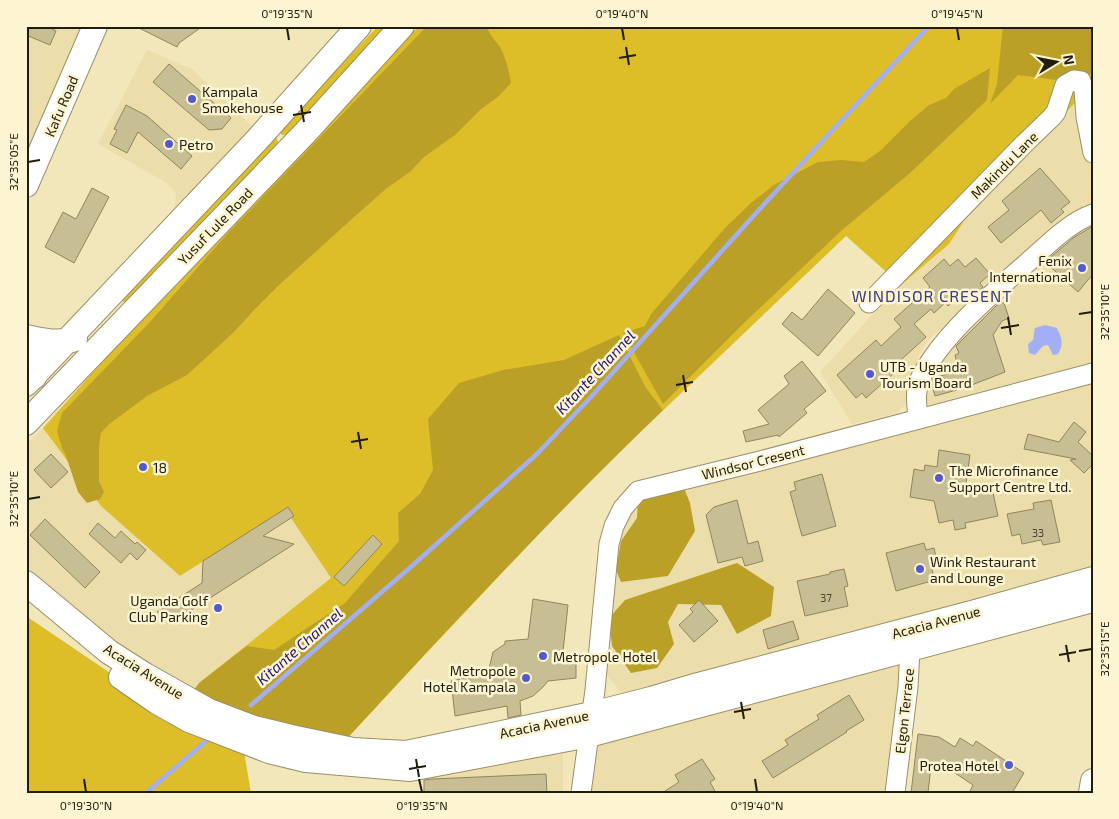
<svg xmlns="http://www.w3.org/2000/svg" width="1119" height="819" viewBox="0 0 1119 819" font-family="'Exo 2',sans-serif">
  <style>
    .built { fill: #ebdeaa }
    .green { fill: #ddbd28 }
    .forest { fill: #bba028 }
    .water { fill: #a2aff4 }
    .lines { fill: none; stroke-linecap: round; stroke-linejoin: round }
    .stream { stroke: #a2aff4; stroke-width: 4.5 }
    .building { fill: #c8be93; stroke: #90855d }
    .minor-casing { stroke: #9a8f66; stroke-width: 21 }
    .major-casing { stroke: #9a8f66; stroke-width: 26 }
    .minor { stroke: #fff; stroke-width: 19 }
    .major { stroke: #fff; stroke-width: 24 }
    .ticks { fill: none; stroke: #211d0c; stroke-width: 2 }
    .poi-dot { fill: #535ad0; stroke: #fdf4d1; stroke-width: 2 }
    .labels { text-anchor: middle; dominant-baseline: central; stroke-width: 5; stroke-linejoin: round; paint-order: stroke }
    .number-label { font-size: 11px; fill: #4b452e }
    .poi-label { font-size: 14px; fill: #211d0c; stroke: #fdf4d1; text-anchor: start }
    .street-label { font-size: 14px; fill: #211d0c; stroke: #fdf4d1 }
    .water-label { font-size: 15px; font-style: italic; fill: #1f1277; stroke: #fdf4d1 }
    .quarter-label { font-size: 16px; letter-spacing: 1px; fill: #383f7b; stroke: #fdf4d1 }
    .neatline { fill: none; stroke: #211d0c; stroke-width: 2 }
    .ticks-label { font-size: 12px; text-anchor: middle; fill: #211d0c }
  </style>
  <rect width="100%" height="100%" fill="#f2e7bb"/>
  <g class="built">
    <path d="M26,26H90L26,169Z"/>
    <path d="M147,50L192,69L253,127L164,228L175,207L176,193L167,183L98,144Z"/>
    <path d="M1075,103L1093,176V208L929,339L919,355L905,405L897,413L852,424L820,372L892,293L949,244L977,201Z"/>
    <path d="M1093,222V363L929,405L925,401L932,371L947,345L1078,228Z"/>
    <path d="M1093,378V573L625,697L605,672L617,539L624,517L651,491Z"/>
    <path d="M43,428L101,506L180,576L285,509L332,578L199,683L188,698L26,579V445Z"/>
    <path d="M883,648L905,664L889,793H589L594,754L602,740Z"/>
    <path d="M563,749V793H427L430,770Z"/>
  </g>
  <g class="green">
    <path d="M378,26H388L286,135H282L279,131Z"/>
    <path d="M419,26H1093V83L1083,82L1087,102L1075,103L977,201L949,244L901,285L846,236L589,481L434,645L340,746L199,683L331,578L285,509L180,576L101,506L43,428L241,207Z"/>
    <path d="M276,136L278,142L277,145L216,213L127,304L122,301L125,294Z"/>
    <path d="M26,616L187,725L244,752L251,793H26Z"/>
  </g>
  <g class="forest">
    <path d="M427,26H487C489,35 495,40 500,47C506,58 509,72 511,83L499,96L480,110L455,135L424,157L411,171L387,188L354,217L278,286L255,309L233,333L187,375L147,396L108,425L101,433L99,445V481L104,492L100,499L87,503L78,492L66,456L62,448L57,431L62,413L150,322L229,232Z"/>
    <path d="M1003,26H1093V74H1080L1072,82L1018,75L990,104L997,84Z"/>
    <path d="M990,68L987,100L910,173L841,231L745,322L663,404L623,333L645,326L651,314L725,228L752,202L774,185L818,162L841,160L864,162L880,151L910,121L929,105L946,98L954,89Z"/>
    <path d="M619,335L646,388L663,410C551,518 445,632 340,746L188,698L199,683L247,646L274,650L345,603L399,541L398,513L420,494L433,470L428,419L459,383L503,370L564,360Z"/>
    <path d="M682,483L690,503L695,531L668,576L621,582L616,570L621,541L637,518L638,501Z"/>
    <path d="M737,563L774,587L771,616L737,634L721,605L678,604L668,622L674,644L657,668L631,673L612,646L609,618L625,600Z"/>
  </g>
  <path class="water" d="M1045,325L1057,328C1062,339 1064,344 1058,354L1053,355L1048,345L1043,346L1035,355L1029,353L1028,344L1033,340L1035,328Z"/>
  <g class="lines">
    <g class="stream">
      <path d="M251,705L413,565L537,454L590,398L756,213L929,26"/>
      <path d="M146,793L211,737"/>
    </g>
  </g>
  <g class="building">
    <path d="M26,26H47L56,31L50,45L26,35Z"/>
    <path d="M135,26H203L179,43L177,47Z"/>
    <path d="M169,64L231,118L222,129L209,130L153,82Z"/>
    <path d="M126,105L147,116L192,156L181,169L138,132L127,153L110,144L117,130L114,129Z"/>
    <path d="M1040,168L1070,202L1061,209L1064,212L1051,223L1041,210L1001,243L988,227L1009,210L1002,201Z"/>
    <path d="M92,188L109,197L74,263L45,247L63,212L76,219Z"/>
    <path d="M1093,226V274L1078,292L1045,262L1073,238Z"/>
    <path d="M976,258L990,274L980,283L983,287L972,297L967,291L948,306L945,303L934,313L931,309L914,324L926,337L891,369L894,373L866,398L862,393L856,398L837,375L876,340L881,346L901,327L894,319L930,287L923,278L944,259L950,266L958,259L965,267Z"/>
    <path d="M828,289L855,313L818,356L782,324L792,312L802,320Z"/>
    <path d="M999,303H1004L1009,318L1002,321L993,335L1005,372L964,388L935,396L931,382L933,378L959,371L955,355L959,353L956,346Z"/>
    <path d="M802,361L826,391L804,409L807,413L779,437L778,435L746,442L743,431L769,424L758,410L789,384L784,376Z"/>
    <path d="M1074,422L1086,432L1078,442L1093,456V464L1084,473L1070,460L1076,459L1024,449L1028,434L1059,442Z"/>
    <path d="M939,450L970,455L965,490L991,484L998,516L965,523L966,528L955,530L953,520L939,523L934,501L910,497L914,469L924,471L925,465L937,467Z"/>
    <path d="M51,454L68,472L51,488L34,470Z"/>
    <path d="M822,474L836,526L802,536L790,492L796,490L794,482Z"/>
    <path d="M737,500L748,544L758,541L763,561L745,566L742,557L718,563L706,515L714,507Z"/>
    <path d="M1051,500L1060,542L1043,545L1041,540L1022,544L1020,534L1012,536L1007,514L1034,509L1033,503Z"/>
    <path d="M288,507L294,516L263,536L294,544L182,616L157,612L202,583L203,561Z"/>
    <path d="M45,519L100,572L85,588L30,535Z"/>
    <path d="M98,523L115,538L121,531L135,544L137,542L146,550L137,560L130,553L121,563L89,534Z"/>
    <path d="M373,535L382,544L344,586L334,577Z"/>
    <path d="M924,543L926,550L934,548L937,561L930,563L935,580L896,591L886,553Z"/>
    <path d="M844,569L848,586L844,587L848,606L805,616L797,581L830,574V572Z"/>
    <path d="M533,599L568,605L562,661H576V678L548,681L543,687L533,696L520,701L521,715L508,718L507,706L455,716L451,681L488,673L493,652L505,644V641L528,639Z"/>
    <path d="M699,600L718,621L694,642L679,625L693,612L690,609Z"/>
    <path d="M793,621L799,639L768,649L763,630Z"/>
    <path d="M849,695L864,720L846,731L847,732L773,778L762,761L788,745L785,740L819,719L817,715Z"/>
    <path d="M918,734L939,737L955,747L960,738L973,746L976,741L1024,773L1012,793H969L973,785L949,769H944L931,766L928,793H911Z"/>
    <path d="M702,759L715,779L710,782L716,793H662L679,782L675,775Z"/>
    <path d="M546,774L547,793H424V780L432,779Z"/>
  </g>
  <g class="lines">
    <g class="minor-casing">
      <g id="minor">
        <path d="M869,303L1024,144L1052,117L1056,112L1065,85L1074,80L1081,81L1084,90L1086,117L1093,153"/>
        <path d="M918,419C917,405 914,390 921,377C943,334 992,294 1028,262C1048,245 1068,223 1093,214"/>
        <path d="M581,793L595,690L609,544L614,526L623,508L638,491L760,461L1093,373"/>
        <path d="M895,793L908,687L910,649L906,637"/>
      </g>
    </g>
    <g class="major-casing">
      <g id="major">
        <path d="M26,185L95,26"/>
        <path d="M34,377L32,361L26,337C43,341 59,344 75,339"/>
        <path d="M26,384L257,140L359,26"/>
        <path d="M26,423L306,132L402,26"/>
        <path d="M26,583L109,652L145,675L209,711L254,728L291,737L353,750L406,753L592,714L651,699L698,685L975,612L1093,579"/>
        <path d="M121,677L157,702L189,720L269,751L306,760L410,769L589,735L1093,600"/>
        <path d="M1091,793L1093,781"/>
      </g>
    </g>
    <use href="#minor" class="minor"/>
    <use href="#major" class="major"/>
  </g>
  <path class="ticks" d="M287,28L289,40M622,28L624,40M957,28L959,40M626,47L629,65M619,58L636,55M301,105L304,122M293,115L311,112M28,162L40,160M1079,314L1092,312M1008,317L1011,335M1001,328L1019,325M683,375L686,392M676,385L693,382M358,432L361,449M351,442L368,439M28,499L40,497M1066,645L1069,662M1079,651L1092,649M1059,655L1076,652M741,702L744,719M734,712L751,709M416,759L419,777M409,769L426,766M84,779L86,792M419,779L422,792M755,779L757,792"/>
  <g class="poi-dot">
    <circle cx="192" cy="99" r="5"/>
    <circle cx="169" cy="144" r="5"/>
    <circle cx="1082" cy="268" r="5"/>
    <circle cx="870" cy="374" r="5"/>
    <circle cx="143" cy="467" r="5"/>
    <circle cx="939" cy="478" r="5"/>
    <circle cx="920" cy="569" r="5"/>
    <circle cx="218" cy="608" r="5"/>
    <circle cx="543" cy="656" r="5"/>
    <circle cx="526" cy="678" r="5"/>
    <circle cx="1009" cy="765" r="5"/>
  </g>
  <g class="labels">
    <g class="number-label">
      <text x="1038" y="532">33</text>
      <text x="826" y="597">37</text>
    </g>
    <g class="poi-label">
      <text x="202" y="91">Kampala<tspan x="202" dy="16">Smokehouse</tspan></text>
      <text x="179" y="144">Petro</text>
      <text x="1072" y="260" text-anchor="end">Fenix<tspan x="1072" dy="16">International</tspan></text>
      <text x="880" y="366">UTB - Uganda<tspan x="880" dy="16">Tourism Board</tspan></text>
      <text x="153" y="467">18</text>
      <text x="949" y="470">The Microfinance<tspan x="949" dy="16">Support Centre Ltd.</tspan></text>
      <text x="930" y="561">Wink Restaurant<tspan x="930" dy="16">and Lounge</tspan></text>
      <text x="208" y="600" text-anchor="end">Uganda Golf<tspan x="208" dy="16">Club Parking</tspan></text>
      <text x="553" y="656">Metropole Hotel</text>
      <text x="516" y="670" text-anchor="end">Metropole<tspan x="516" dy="16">Hotel Kampala</tspan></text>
      <text x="999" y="765" text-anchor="end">Protea Hotel</text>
    </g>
    <g class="street-label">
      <text transform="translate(61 106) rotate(-67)">Kafu Road</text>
      <text transform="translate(1004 165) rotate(-45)">Makindu Lane</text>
      <text transform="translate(215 226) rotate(-46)">Yusuf Lule Road</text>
      <text transform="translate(753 462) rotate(-14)">Windsor Cresent</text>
      <text transform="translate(936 622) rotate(-15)">Acacia Avenue</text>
      <text transform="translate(144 671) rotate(32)">Acacia Avenue</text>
      <text transform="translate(904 711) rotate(-84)">Elgon Terrace</text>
      <text transform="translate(544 724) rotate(-12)">Acacia Avenue</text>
    </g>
    <g class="water-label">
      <text transform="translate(595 372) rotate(-47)">Kitante Channel</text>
      <text transform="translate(299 646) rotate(-41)">Kitante Channel</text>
    </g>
    <g class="quarter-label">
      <text x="932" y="295">WINDISOR CRESENT</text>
    </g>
  </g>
  <rect width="1119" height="819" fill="none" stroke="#fdf4d1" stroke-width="55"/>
  <g transform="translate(1056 62) rotate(80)" stroke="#fdf4d1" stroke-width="4" paint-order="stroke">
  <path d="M0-4L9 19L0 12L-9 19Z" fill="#211d0c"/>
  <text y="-8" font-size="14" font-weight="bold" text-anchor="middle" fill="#211d0c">N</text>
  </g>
  <rect x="28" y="28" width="1064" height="764" class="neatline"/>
  <g class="ticks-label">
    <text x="287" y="18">0°19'35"N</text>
    <text x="622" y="18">0°19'40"N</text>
    <text x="957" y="18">0°19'45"N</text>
    <text transform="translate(14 162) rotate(-90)" y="4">32°35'05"E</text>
    <text transform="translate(1105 312) rotate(-90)" y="4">32°35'10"E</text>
    <text transform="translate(14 499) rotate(-90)" y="4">32°35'10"E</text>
    <text transform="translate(1105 649) rotate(-90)" y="4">32°35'15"E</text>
    <text x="86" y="810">0°19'30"N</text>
    <text x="422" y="810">0°19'35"N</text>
    <text x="757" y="810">0°19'40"N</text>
  </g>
</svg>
